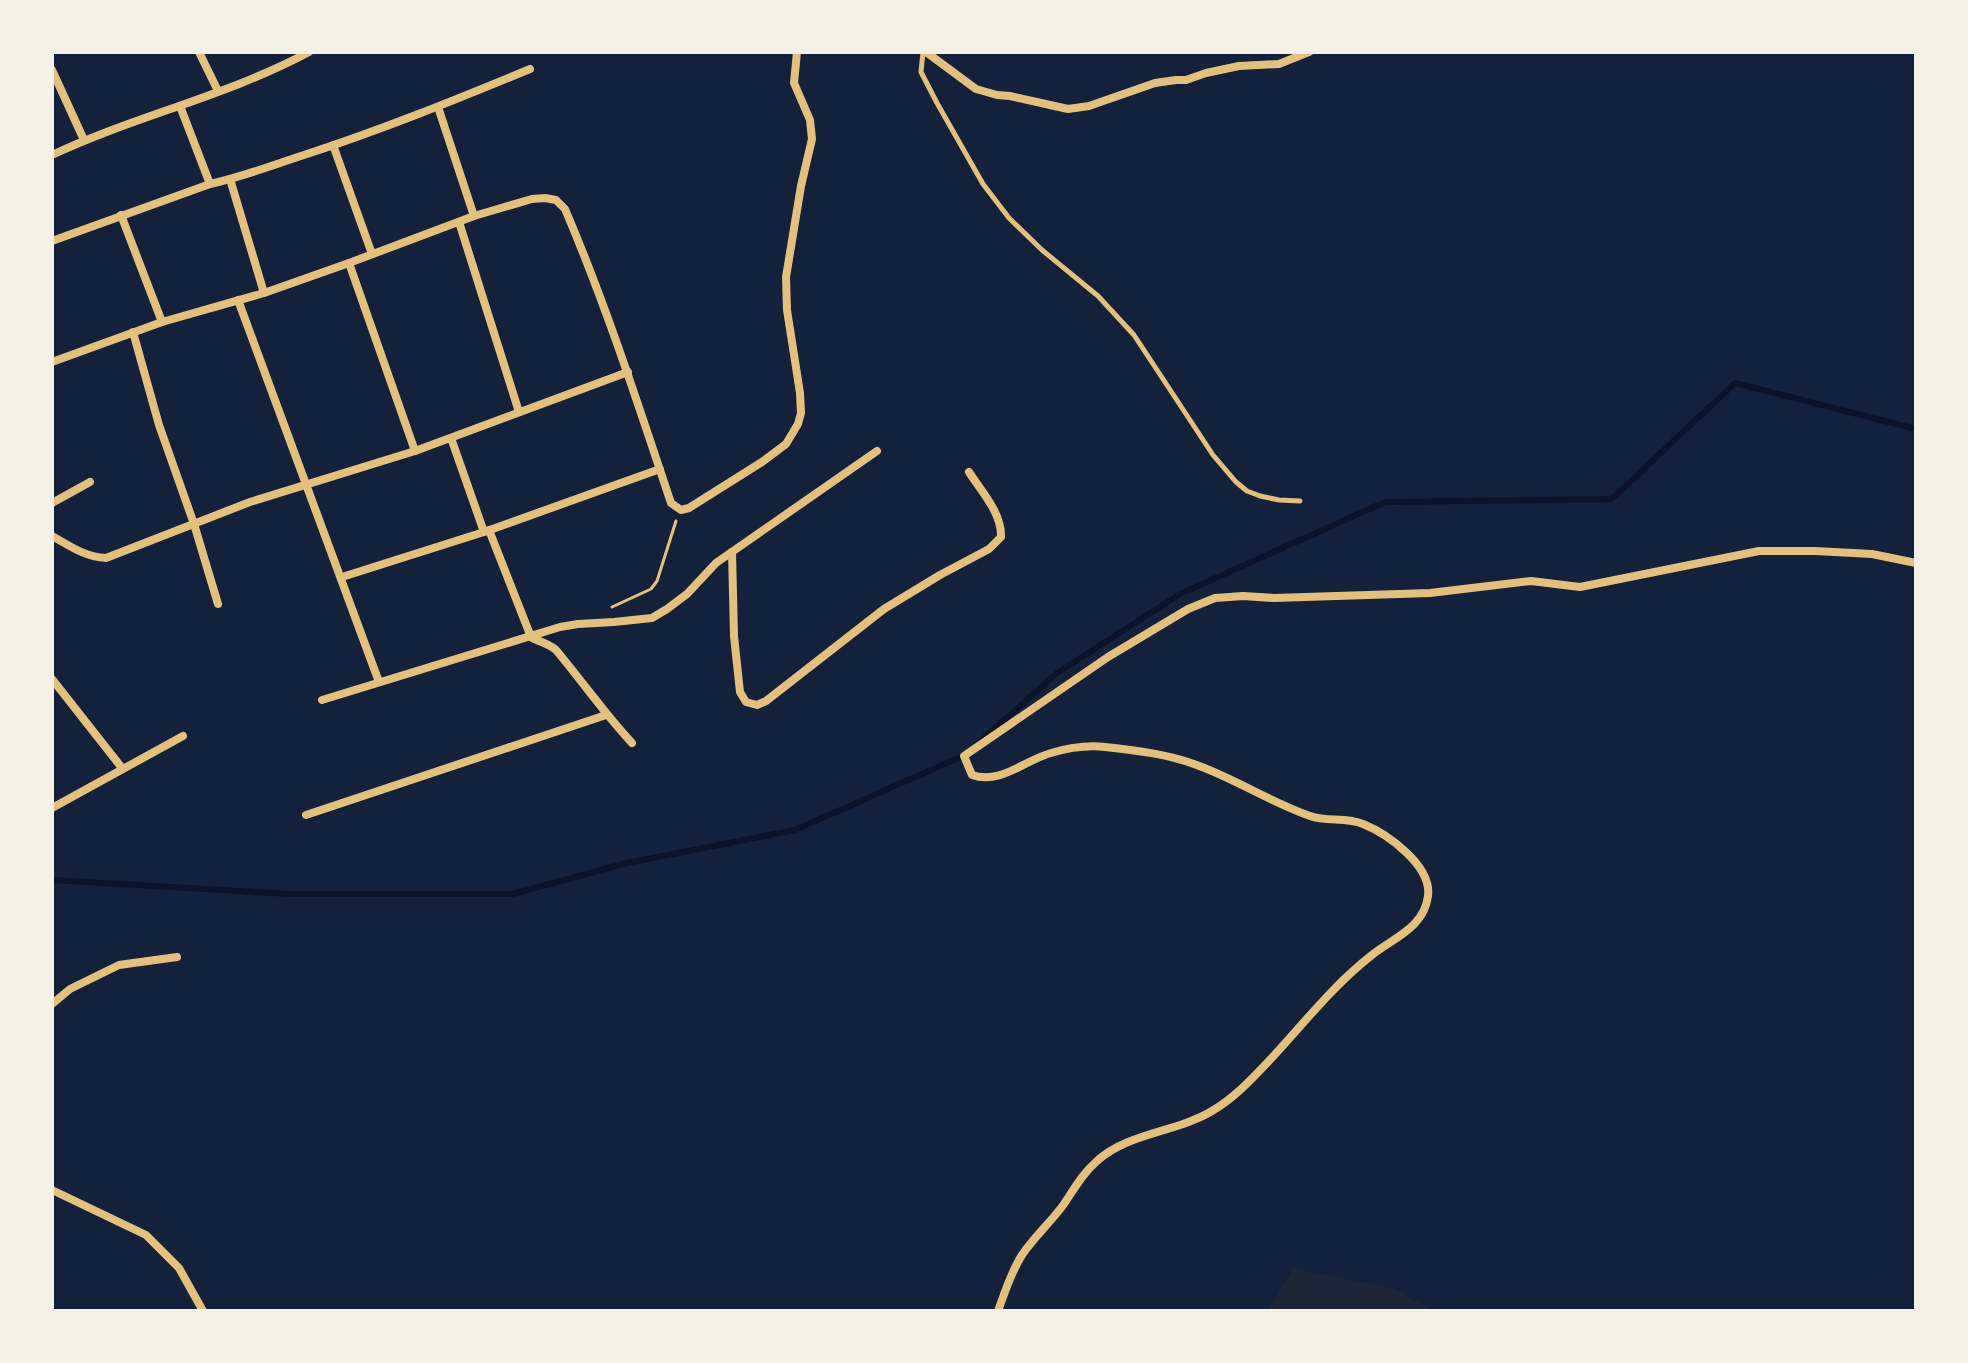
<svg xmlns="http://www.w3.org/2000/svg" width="1968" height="1363" viewBox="0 0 1968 1363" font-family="Arial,sans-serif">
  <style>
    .green { fill: #1d2539 }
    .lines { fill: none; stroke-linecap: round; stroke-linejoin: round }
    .stream { stroke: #0b132b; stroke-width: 6 }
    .path { stroke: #e5c07b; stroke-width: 3 }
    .service { stroke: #e5c07b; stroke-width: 5 }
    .minor { stroke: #e5c07b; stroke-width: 8 }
  </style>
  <rect width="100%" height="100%" fill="#14213d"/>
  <path class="green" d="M1293,1269L1392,1288L1434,1311H1268Z"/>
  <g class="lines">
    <g class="stream">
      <path d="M982,740L1057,673L1180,594L1385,502L1612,499L1735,383L1916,429"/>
      <path d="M52,880L290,894H513L627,863L795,830L965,755"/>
    </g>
    <path class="path" d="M612,607L651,589L657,581L676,521"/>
    <path class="service" d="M923,52L921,72L937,103L983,184L1009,218L1042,250L1098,296L1134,335L1213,455L1236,482L1247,491L1260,496L1279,500L1300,501"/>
    <g class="minor">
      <path d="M199,52L218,91"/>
      <path d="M926,52L976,89L997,95L1010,96L1068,109L1089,106L1155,83L1176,80H1186L1206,73L1239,66L1279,64L1309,52"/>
      <path d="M52,70L84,140"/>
      <path d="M180,106L210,184"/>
      <path d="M438,107L474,216"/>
      <path d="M333,145L372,254"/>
      <path d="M52,155C135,116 227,96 309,52"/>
      <path d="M230,179L264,293"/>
      <path d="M121,215L162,322"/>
      <path d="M459,222L519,412"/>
      <path d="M52,241L210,184C242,177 273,165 304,155C381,130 455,100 530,69"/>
      <path d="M349,263L415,451"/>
      <path d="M238,300L379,682"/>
      <path d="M133,332L159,425L194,524L218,604"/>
      <path d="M52,362L162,322L264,293L349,263L474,216L532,199L545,198L556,200L565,209C606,305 638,404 671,503L681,510L689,508L762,462L786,444L798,424L801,413L800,393L787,310L786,277L801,186L812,139L810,120L794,83L797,52"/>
      <path d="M451,438L484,532"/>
      <path d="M52,503L90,482"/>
      <path d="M489,530L531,637C539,642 548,643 556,650C582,681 604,713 632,743"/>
      <path d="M52,536C70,546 85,557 106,558L250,502L415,451L628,372"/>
      <path d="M732,552L734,636L740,692L746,702L757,705L766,701L884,609L940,575L989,549L1001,537C1002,513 981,491 969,472"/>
      <path d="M342,577L484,532L660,469"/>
      <path d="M52,679L122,768"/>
      <path d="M322,700L560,627L578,624L614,622L652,618L667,609L687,594L716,563L877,451"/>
      <path d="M52,808L183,736"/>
      <path d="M306,815L606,715"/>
      <path d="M52,1004L70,989L119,965L177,957"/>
      <path d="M52,1190L146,1235L179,1268L203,1311"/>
      <path d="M998,1311C1005,1292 1011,1272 1022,1255C1034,1237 1051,1222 1064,1204C1074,1189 1083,1173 1097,1161C1127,1133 1177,1132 1212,1111C1234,1098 1250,1081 1267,1063C1301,1027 1332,986 1372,955C1393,938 1424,928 1428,896C1432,866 1388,834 1363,824C1346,817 1327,822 1310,816C1270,802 1234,778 1194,764C1167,754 1133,750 1105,747C1087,745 1068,748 1051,753C1025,760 1000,785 972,775L964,756L1108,657L1188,609L1215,598L1243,596L1274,598L1430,593L1531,581L1580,587L1759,551H1815L1872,554L1916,563"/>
    </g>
  </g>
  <rect width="1968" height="1363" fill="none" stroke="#f6f1e7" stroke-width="108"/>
</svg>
